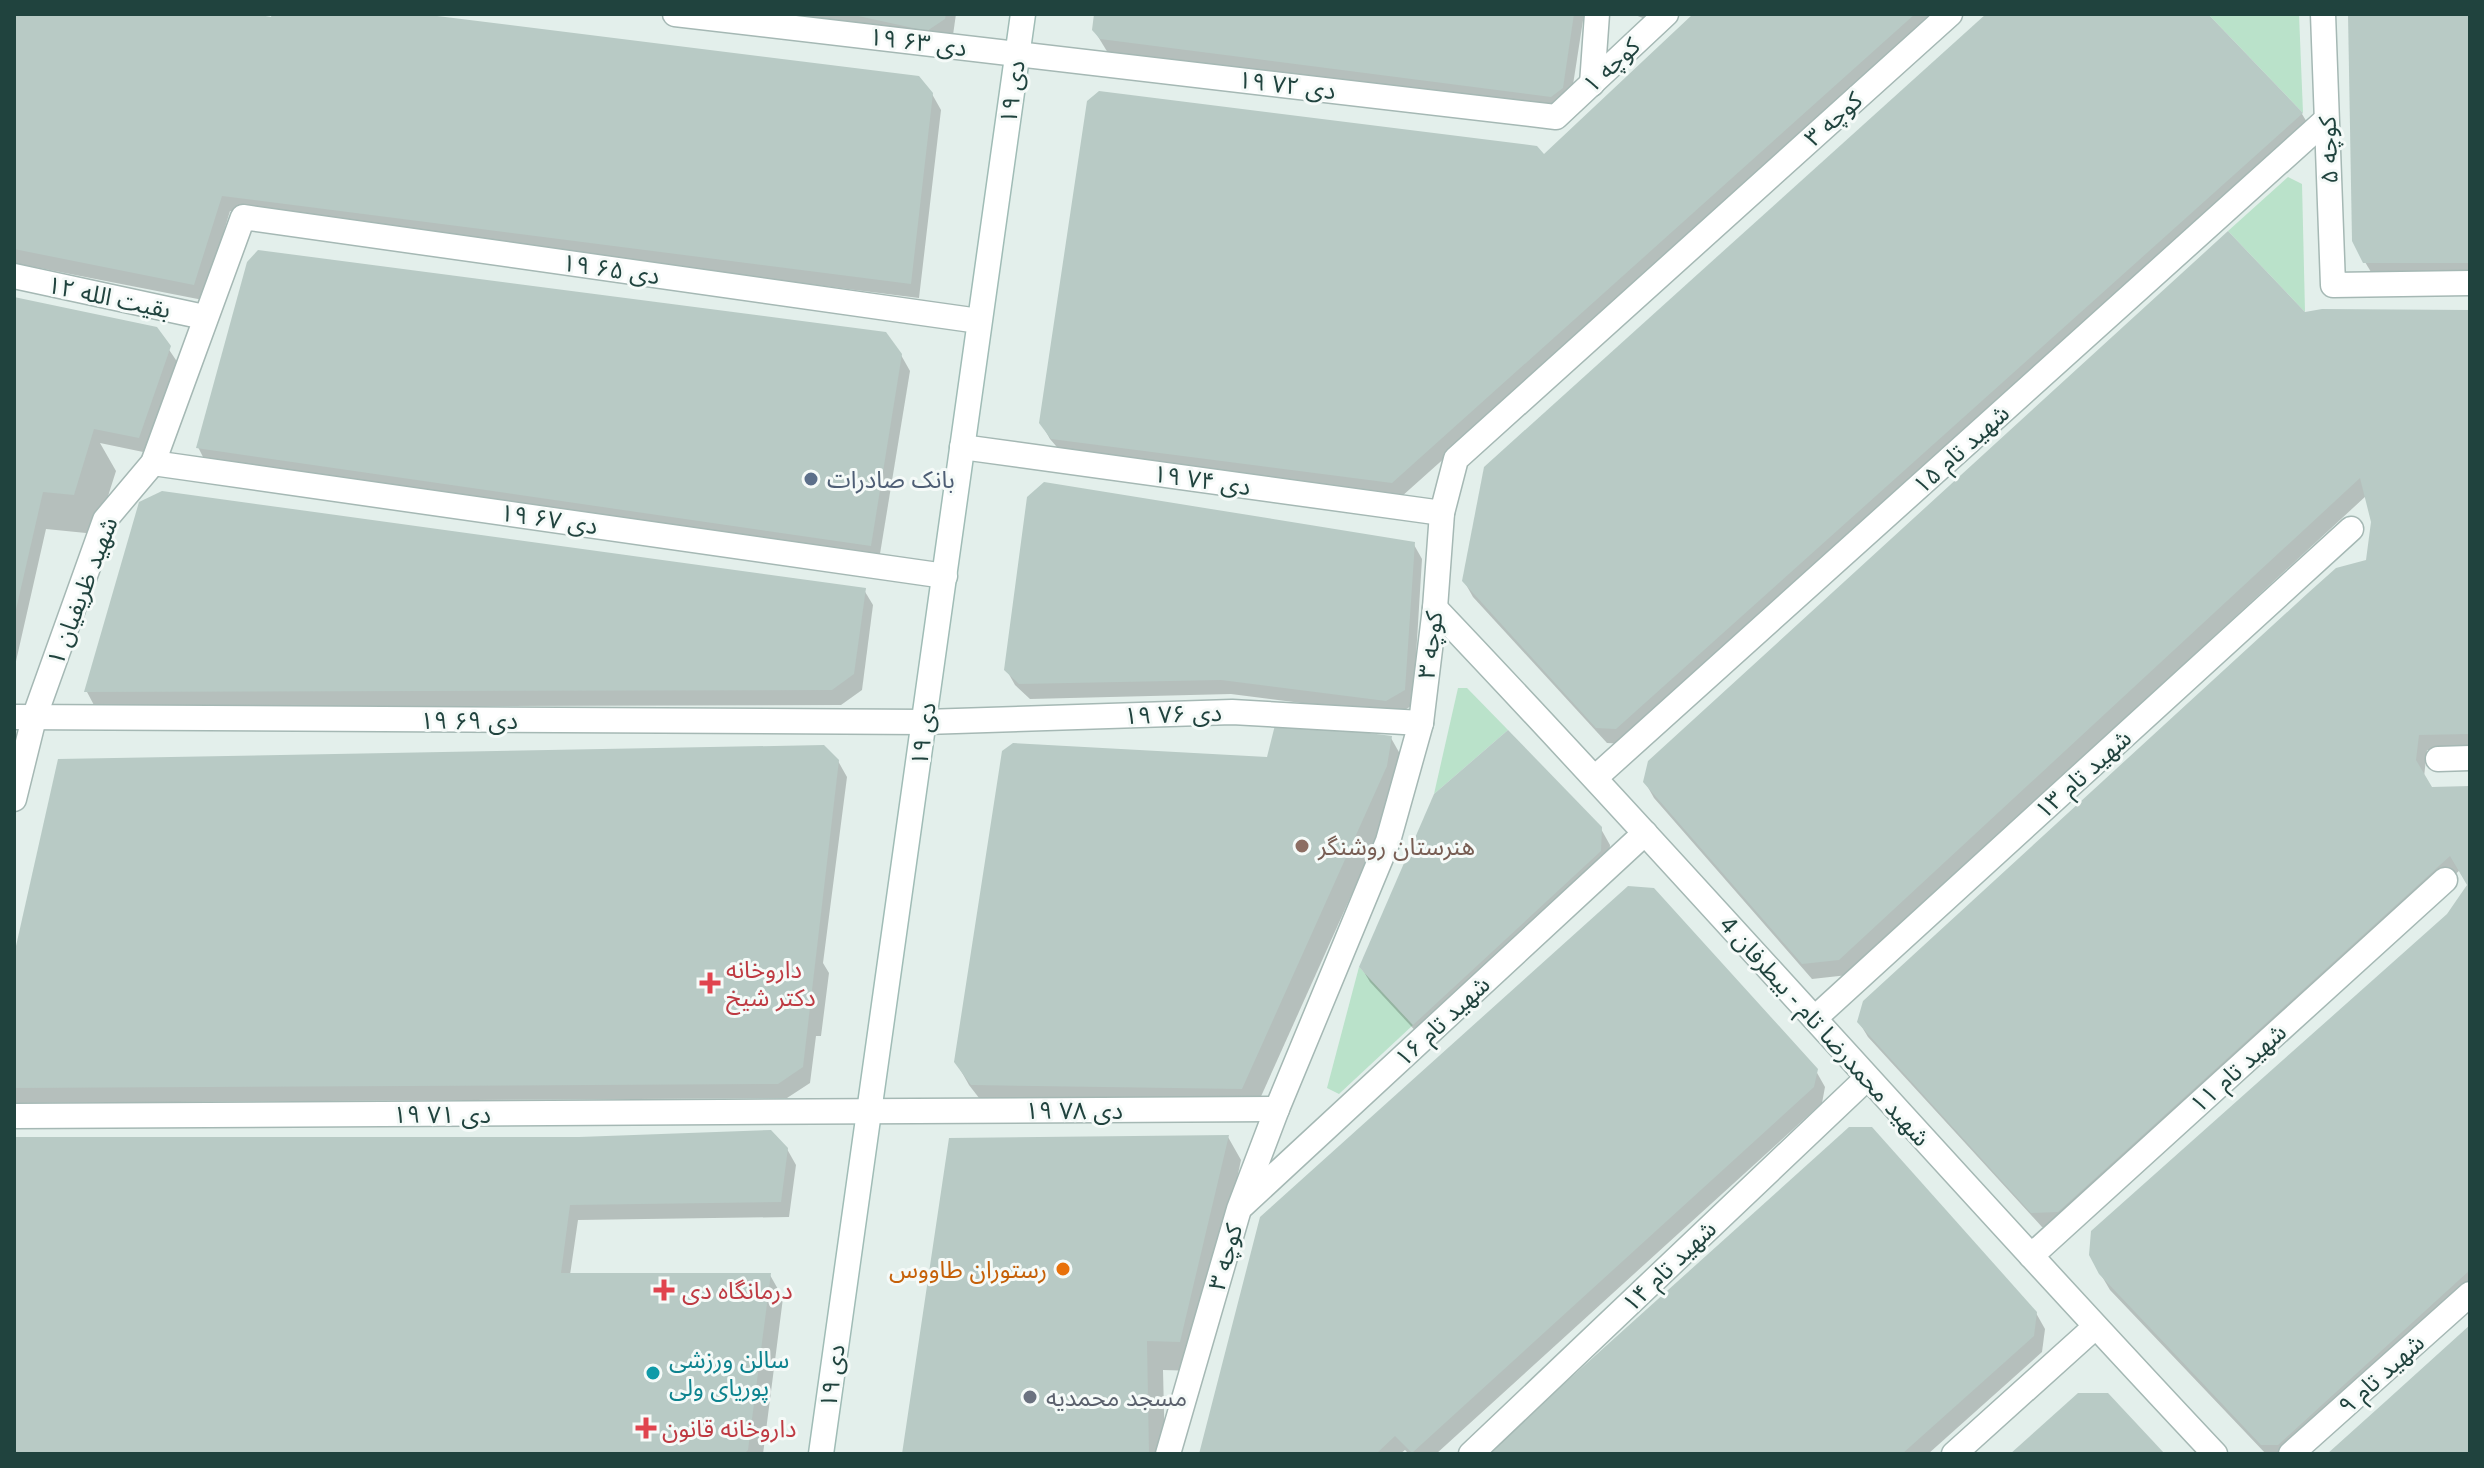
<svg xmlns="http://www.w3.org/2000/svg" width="2484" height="1468" viewBox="0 0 2484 1468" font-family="Helvetica,'Noto Sans Arabic',sans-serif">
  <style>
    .green { fill: #bae2ca }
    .shadow { fill: #0003 }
    .building { fill: #b8cac5 }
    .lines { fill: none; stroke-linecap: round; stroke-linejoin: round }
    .minor-casing { stroke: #a5b8b4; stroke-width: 27 }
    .secondary-casing { stroke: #a0bcb6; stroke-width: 27 }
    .minor { stroke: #fff; stroke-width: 24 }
    .secondary { stroke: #fff; stroke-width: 24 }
    .service-dot { fill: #5c6f8a; stroke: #f5faf8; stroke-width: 3 }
    .education-dot { fill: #8d6e63; stroke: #f5faf8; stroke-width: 3 }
    .health-dot { fill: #e0444e; stroke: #f5faf8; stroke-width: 3 }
    .food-dot { fill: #e8710a; stroke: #f5faf8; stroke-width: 3 }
    .culture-dot { fill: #0f9aa8; stroke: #f5faf8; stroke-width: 3 }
    .worship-dot { fill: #6b7280; stroke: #f5faf8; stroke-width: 3 }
    .labels { text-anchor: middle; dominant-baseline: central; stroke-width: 6; stroke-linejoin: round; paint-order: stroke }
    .street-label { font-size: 24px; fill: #20433e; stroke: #f5faf8 }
    .service-label { font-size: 24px; fill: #4e5e75; stroke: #f5faf8; text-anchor: start }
    .education-label { font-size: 24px; fill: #785e54; stroke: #f5faf8; text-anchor: start }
    .health-label { font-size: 24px; fill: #be3a42; stroke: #f5faf8; text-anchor: start }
    .food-label { font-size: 24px; fill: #c56008; stroke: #f5faf8; text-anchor: end }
    .culture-label { font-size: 24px; fill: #0d838f; stroke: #f5faf8; text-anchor: start }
    .worship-label { font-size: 24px; fill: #5b616d; stroke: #f5faf8; text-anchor: start }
  </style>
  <rect width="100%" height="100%" fill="#e3efeb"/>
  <g class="green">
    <path d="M2208,14H2299L2303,113Z"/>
    <path d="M2288,177L2302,184L2305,312L2228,231Z"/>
    <path d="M1458,688H1467L1508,730L1434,794Z"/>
    <path d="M1359,967L1413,1025L1339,1094L1327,1088Z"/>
  </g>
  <g class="shadow">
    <path d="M14,14H244L273,19L274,14H409L932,94L941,110L919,298L230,211L203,300L14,263Z"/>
    <path d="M667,14H956L953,35Z"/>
    <path d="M1096,14H1584L1570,104L1560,112L1108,53L1094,30Z"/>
    <path d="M1633,14H1650L1645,19Z"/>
    <path d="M1695,14H1941L1401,497L1062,453L1050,439L1041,423L1544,157Z"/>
    <path d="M1990,14H2206L2302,114L2311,129L1625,744L1607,743L1473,597L1464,581Z"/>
    <path d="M2349,14H2470V277H2374L2365,262Z"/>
    <path d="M14,299L155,329L178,363L148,453L100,443L116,471L96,534L46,529L14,670Z"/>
    <path d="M2470,312V749L2427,750L2424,777L2431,789L2470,788V1293L2293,1454H2266L2110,1290L2100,1273L2448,915L2470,885L2460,870L2066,1227H2042L1868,1037L1859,1022L2368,562L2373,522L2367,495L1848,975L1812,979L1654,798L1645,782L2305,315Z"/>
    <path d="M901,355L910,371L879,560L206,463L198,447Z"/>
    <path d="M1413,543L1422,559L1413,705L1396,715L1231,694L1030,699L1015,685L1006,669Z"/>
    <path d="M864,590L873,605L862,690L841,705L95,707L87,692Z"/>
    <path d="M1391,738L1404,761L1399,789L1254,1112L986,1107L969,1085L956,1062L1269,759Z"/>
    <path d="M838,761L847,777L823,963L829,973L821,1036H816L810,1083L787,1098L14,1103V963Z"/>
    <path d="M1601,829L1610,845L1608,867L1423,1039L1370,982L1361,967Z"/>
    <path d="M1816,1071L1825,1087L1822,1103L1436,1454H1409L1405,1450L1400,1454H1201Z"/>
    <path d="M1228,1137L1241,1160L1196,1371L1163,1370L1165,1454H904Z"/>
    <path d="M14,1139L787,1149L796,1165L789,1217L578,1220L570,1275H770L783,1298L763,1454H14Z"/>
    <path d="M2036,1313L2045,1329L2042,1352L1928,1454H1488Z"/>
  </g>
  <g class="building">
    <path d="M14,14H255L271,17L272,14H421L919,76L933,93L911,284L222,196L194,285L14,249Z"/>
    <path d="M849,14H946L945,19L927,31Z"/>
    <path d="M1094,14H1574L1563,88L1551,97L1100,39L1092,30Z"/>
    <path d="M1693,14H1915L1392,483L1051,439L1039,423L1087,101L1099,91L1537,146L1544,154Z"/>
    <path d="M1986,14H2208L2303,113L1616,729L1596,728L1462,581L1484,467Z"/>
    <path d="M2348,14H2470V263H2363L2352,241Z"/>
    <path d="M2228,231L2305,312L2322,309L2470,310V734L2419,735L2416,760L2432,787L2470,786V1270L2278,1445H2261L2099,1274L2089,1255L2091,1231L2447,914L2467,885L2450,856L2058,1212L2031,1213L1857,1022L1863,1001L2308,593L2336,568L2366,560L2371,522L2360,478L1839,960L1802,964L1643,782L1648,761Z"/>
    <path d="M258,250L886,332L902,354L871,546L196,448L247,262Z"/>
    <path d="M14,297L157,327L171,346L139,438L94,429L74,495L43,492L15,614Z"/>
    <path d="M1044,482L1415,542L1405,690L1386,701L1221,680L1019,684L1004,670L1027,497Z"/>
    <path d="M162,491L866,588L854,674L832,690L84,692L139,502Z"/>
    <path d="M1276,721L1392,736L1387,766L1242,1089L971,1085L954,1062L1002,751L1013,743L1267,757Z"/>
    <path d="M1508,730L1602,827L1601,851L1413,1025L1359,967L1434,794Z"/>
    <path d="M824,745L839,760L803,1067L778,1084L14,1088V955L58,759Z"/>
    <path d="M1628,886L1654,888L1818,1069L1814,1087L1412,1453L1395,1436L1376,1454H1199L1260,1217Z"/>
    <path d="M1849,1127H1872L2037,1312L2034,1336L1902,1454H1486Z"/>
    <path d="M771,1130L788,1148L781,1202L570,1205L561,1273H771L748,1450L744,1454H14V1137H579Z"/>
    <path d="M1229,1135L1180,1342L1147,1341L1149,1454H902L949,1138Z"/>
    <path d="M2470,1325V1454H2327L2386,1401Z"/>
    <path d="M2078,1393H2108L2165,1454H2010Z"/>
  </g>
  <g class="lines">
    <g class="minor-casing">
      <g id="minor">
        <path d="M675,14L1556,117L1666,14"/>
        <path d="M2323,14L2333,285L2470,283"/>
        <path d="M1592,84L1597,14"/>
        <path d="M14,276L204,317"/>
        <path d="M962,447L1442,513"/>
        <path d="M153,463L945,576"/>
        <path d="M1435,608C1699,886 1952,1175 2215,1454"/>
        <path d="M14,717L925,722L1232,712L1421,723"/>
        <path d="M2438,759L2470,758"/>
        <path d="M1596,777L2326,120"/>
        <path d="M14,799L34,718L105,520L153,463L243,217L979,321"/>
        <path d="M1815,1018L2351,529"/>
        <path d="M14,1116L1277,1109"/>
        <path d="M1243,1205L1645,833"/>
        <path d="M2031,1256L2445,880"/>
        <path d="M1168,1454L1239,1209L1277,1109L1388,841L1421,723L1435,608L1442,513L1456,459L1950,14"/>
        <path d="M1471,1454L1867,1078"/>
        <path d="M1954,1454L2095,1327"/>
        <path d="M2291,1454L2470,1294"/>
      </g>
    </g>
    <g class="secondary-casing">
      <path id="secondary" d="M821,1454L1023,14"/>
    </g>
    <use href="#minor" class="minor"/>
    <use href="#secondary" class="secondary"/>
  </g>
  <circle class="service-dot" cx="811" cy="479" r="8"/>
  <circle class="education-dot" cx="1302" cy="846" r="8"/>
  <g class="health-dot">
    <path d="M706 971h8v8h8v8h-8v8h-8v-8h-8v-8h8z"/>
    <path d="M660 1278h8v8h8v8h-8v8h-8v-8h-8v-8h8z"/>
    <path d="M642 1416h8v8h8v8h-8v8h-8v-8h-8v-8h8z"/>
  </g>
  <circle class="food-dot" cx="1063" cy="1269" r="8"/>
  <circle class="culture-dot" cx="653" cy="1373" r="8"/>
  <circle class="worship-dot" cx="1030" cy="1397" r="8"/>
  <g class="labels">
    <g class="street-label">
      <text transform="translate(918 42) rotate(7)">۱۹ دی ۶۳</text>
      <text transform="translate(1611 65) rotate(-43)">کوچه ۱</text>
      <text transform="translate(1287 85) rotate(7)">۱۹ دی ۷۲</text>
      <text transform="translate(1012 92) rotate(-82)">۱۹ دی</text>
      <text transform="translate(1833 119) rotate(-42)">کوچه ۳</text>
      <text transform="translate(2328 150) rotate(-92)">کوچه ۵</text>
      <text transform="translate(611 269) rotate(8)">۱۹ دی ۶۵</text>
      <text transform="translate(109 297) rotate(12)">بقیت الله ۱۲</text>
      <text transform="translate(1961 449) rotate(-42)">شهید تام ۱۵</text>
      <text transform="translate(1202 480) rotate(8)">۱۹ دی ۷۴</text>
      <text transform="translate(549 519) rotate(8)">۱۹ دی ۶۷</text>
      <text transform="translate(82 591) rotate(-69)">شهید ظریفیان ۱</text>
      <text transform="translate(1430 645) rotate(-83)">کوچه ۳</text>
      <text transform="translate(1173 714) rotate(-2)">۱۹ دی ۷۶</text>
      <text x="469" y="720">۱۹ دی ۶۹</text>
      <text transform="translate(923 734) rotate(-82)">۱۹ دی</text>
      <text transform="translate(2083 774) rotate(-42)">شهید تام ۱۳</text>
      <text transform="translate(1442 1021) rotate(-43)">شهید تام ۱۶</text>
      <text transform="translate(1825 1031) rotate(48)">شهید محمدرضا تام - بیطرفان 4</text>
      <text transform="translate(2238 1068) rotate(-42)">شهید تام ۱۱</text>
      <text x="1074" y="1110">۱۹ دی ۷۸</text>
      <text x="442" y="1114">۱۹ دی ۷۱</text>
      <text transform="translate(1225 1257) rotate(-74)">کوچه ۳</text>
      <text transform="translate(1669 1266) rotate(-44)">شهید تام ۱۴</text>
      <text transform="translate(2381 1374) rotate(-42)">شهید تام ۹</text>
      <text transform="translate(832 1376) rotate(-82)">۱۹ دی</text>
    </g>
    <g class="service-label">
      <text x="827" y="479">بانک صادرات</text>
    </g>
    <g class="education-label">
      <text x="1318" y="846">هنرستان روشنگر</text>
    </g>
    <g class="health-label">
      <text x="726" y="969">داروخانه<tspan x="726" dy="28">دکتر شیخ</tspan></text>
      <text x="682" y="1290">درمانگاه دی</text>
      <text x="662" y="1428">داروخانه قانون</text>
    </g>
    <g class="food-label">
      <text x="1047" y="1269">رستوران طاووس</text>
    </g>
    <g class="culture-label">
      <text x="669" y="1359">سالن ورزشی<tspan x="669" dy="28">پوریای ولی</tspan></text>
    </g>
    <g class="worship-label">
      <text x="1046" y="1397">مسجد محمدیه</text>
    </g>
  </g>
  <rect width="2484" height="1468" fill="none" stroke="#20433e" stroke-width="32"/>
</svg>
